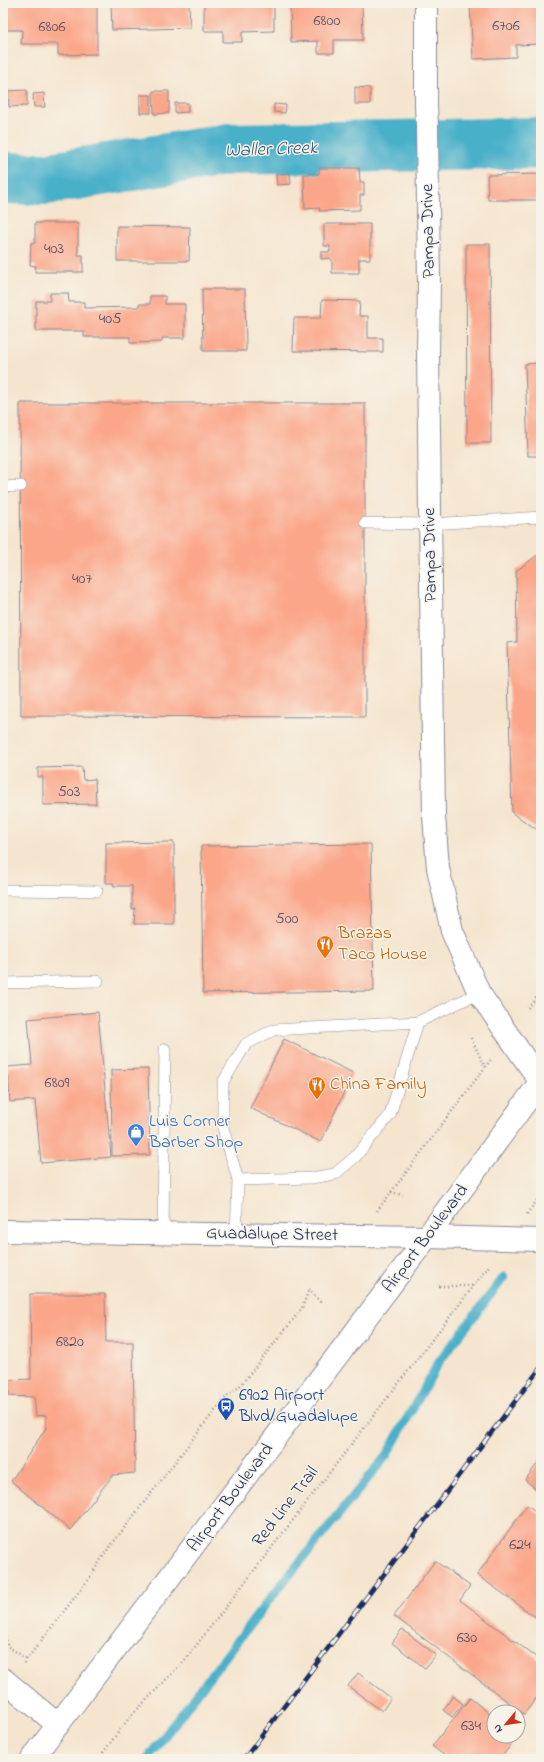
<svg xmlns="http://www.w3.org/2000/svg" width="544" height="1762" viewBox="0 0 544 1762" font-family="'Indie Flower',sans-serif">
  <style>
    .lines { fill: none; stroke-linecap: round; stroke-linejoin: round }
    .stream { stroke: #4ab0ca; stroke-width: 9 }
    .river { stroke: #4ab0ca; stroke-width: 52 }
    .building { fill: #fba689 }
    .service-casing { stroke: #888a96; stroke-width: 12 }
    .minor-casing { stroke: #888a96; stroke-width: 24 }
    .tertiary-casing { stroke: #888a96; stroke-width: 24 }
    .primary-casing { stroke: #888a96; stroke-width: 24 }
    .path { stroke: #888a96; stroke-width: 2.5; stroke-dasharray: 1 3; stroke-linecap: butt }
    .service { stroke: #fff; stroke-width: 11 }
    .minor { stroke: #fff; stroke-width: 22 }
    .tertiary { stroke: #fff; stroke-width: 22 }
    .primary { stroke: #fff; stroke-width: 22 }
    .rail-casing { stroke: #1b2f5e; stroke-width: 4.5 }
    .rail { stroke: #f7f3e8; stroke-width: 3; stroke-dasharray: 9; stroke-linecap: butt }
    .labels { text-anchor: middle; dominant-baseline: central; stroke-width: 3; stroke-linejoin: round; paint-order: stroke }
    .number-label { font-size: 16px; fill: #534d69 }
    .street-label { font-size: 18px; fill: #1b2f5e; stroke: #f7f3e8 }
    .food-label { font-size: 18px; fill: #c56008; stroke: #f7f3e8; text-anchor: start }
    .shop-label { font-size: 18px; fill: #366cbe; stroke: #f7f3e8; text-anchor: start }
    .transit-label { font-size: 18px; fill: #164399; stroke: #f7f3e8; text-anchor: start }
    .water-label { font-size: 19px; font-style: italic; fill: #29567e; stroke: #f7f3e8 }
  </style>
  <rect width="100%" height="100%" fill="#f7f3e8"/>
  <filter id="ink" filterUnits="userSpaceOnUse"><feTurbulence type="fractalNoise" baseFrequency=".025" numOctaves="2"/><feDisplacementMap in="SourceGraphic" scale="8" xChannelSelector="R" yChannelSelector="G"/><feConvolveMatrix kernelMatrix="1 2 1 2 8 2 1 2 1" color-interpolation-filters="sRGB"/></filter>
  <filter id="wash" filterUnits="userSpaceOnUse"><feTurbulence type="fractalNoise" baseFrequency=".012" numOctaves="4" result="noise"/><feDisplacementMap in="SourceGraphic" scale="16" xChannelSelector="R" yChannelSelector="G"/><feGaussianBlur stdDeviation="0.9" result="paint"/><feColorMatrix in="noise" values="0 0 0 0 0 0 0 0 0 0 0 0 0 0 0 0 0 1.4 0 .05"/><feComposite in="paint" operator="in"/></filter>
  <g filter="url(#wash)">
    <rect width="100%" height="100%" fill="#f5e5cf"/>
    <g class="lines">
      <path class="stream" d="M147,1759L265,1605L386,1456L439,1362L504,1277"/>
      <path class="river" d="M3,178L45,179L230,149L541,143"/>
    </g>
    <g id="blocks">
      <g class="building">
        <path d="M6,3H97V54L58,55V44H21L22,30H6Z"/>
        <path d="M111,3H189L190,28L112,30Z"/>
        <path d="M204,3H274V31L242,32V42H223V31H204Z"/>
        <path d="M290,3H362L363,40H334V53H318V41L291,42Z"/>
        <path d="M541,3V44L516,45V57L473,59L470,4Z"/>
        <path d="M355,87L370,88V104H355Z"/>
        <path d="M27,90V106L9,107L8,91Z"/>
        <path d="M153,91H169V113L154,114Z"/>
        <path d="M44,93L45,107H34L33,94Z"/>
        <rect x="140" y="95" width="11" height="18"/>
        <path d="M175,103H188V112L175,113Z"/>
        <path d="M274,104L286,105L285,113L274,112Z"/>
        <path d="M319,168H359L360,182H364V195H360V210L319,211L320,208L305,209L304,174H319Z"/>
        <path d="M290,173L291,184L277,185L276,174Z"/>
        <path d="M541,174V200H488L487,175Z"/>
        <path d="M35,223H78V255H83V272H35L36,266L30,265L31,243H35Z"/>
        <path d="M324,224H370V259H359V273H332V260L330,258L321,259V252H330V246H324Z"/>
        <path d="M117,226L190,227L189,261H117Z"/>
        <path d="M466,244H490L491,443H467Z"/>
        <path d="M202,289H245L246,351H203Z"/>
        <path d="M50,293H68L69,302H84V308L139,307V304H150V296H165V304H185V338H162V342L130,343V337H84V331H36V301H50Z"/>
        <path d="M322,300L360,301L359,316H368V338H383V352L293,351L294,318H321Z"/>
        <path d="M541,363V456H528L525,364Z"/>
        <path d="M20,403H365V717L21,716Z"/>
        <path d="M541,555V832L512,813L507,643L517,642L516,571L536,556Z"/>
        <path d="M82,767L83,780L95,779L96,804L43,805V777H38V768Z"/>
        <path d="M174,842V924H134L135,908L132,909V886H114L113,883H106V843Z"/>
        <path d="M371,844L374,991L203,993L201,846Z"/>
        <path d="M98,1012L111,1157L41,1163L35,1100L10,1102L8,1067L32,1065L28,1019Z"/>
        <path d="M284,1039L353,1073L321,1142L250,1108Z"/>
        <path d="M148,1069L150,1155L112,1156L111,1070Z"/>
        <path d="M30,1294H105L106,1342H133L135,1473L113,1475L70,1530L11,1481L46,1428V1415L36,1416L34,1397L9,1396V1380L31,1379Z"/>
        <path d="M541,1459V1493L525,1480Z"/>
        <path d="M527,1505L541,1515V1621L477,1575Z"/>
        <path d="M435,1561L470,1586L460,1600L541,1661V1692L524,1714L394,1616Z"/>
        <path d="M402,1629L436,1655L425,1668L392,1643Z"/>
        <path d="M358,1673L391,1698L382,1711L348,1686Z"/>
        <path d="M453,1696L463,1704L452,1717L443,1710Z"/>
        <path d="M470,1698L494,1717V1736H518L500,1759H449L432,1746Z"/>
      </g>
    </g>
  </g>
  <g filter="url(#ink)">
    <use href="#blocks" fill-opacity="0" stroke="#888a96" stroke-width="1"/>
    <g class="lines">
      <g class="service-casing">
        <g id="service">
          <path d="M3,487L21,486"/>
          <path d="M365,523L430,524L541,517"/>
          <path d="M3,890L97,891"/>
          <path d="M3,983L98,981"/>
          <path d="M238,1180L223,1128V1082L246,1044L273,1030L418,1022"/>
          <path d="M163,1234L165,1049"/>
          <path d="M236,1235L238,1180L311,1178L335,1174L355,1157L390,1115L418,1022L479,993"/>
        </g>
      </g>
      <g class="minor-casing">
        <g id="minor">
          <path d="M426,3V106L427,125L429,283L428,356L434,816L438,868L452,931L479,993L540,1081"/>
          <path d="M3,1679L58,1725"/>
        </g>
      </g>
      <g class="tertiary-casing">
        <path id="tertiary" d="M3,1231L427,1237L541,1240"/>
      </g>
      <g class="primary-casing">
        <path id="primary" d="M32,1759L427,1237L541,1081"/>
      </g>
      <g class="path">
        <path d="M528,1008L541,992"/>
        <path d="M471,1038L485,1067"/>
        <path d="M391,1192L403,1195"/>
        <path d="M377,1211L492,1058"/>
        <path d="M527,1214L541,1195"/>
        <path d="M439,1286H473"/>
        <path d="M4,1632L7,1646L27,1659"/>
        <path d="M24,1663L88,1580L105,1553L213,1413L227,1396L240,1386L288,1326L302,1308L309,1289L321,1303"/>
        <path d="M98,1759L130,1717L185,1660L489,1266"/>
      </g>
      <use href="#service" class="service"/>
      <use href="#minor" class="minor"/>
      <use href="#tertiary" class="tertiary"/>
      <use href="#primary" class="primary"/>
      <g class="rail-casing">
        <path id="rail" d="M244,1759L541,1367"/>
      </g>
      <use href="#rail" class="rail"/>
    </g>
  </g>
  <defs>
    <g id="restaurant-pin" transform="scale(0.9)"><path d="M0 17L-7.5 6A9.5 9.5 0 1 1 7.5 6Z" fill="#e8710a" stroke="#f7f3e8"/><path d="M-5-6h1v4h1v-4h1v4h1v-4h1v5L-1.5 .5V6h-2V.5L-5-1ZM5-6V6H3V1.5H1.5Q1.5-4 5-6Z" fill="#fff"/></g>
    <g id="shop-pin" transform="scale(0.9)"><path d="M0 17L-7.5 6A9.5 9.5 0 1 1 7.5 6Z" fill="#3f7fe0" stroke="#f7f3e8"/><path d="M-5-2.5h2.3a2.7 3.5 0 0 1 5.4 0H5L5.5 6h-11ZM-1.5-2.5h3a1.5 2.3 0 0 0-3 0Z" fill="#fff"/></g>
    <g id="bus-pin" transform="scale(0.9)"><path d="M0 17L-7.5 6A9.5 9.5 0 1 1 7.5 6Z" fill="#1a4fb4" stroke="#f7f3e8"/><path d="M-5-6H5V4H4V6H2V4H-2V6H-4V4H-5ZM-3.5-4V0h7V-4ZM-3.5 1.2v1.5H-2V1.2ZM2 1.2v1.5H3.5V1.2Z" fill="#fff"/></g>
  </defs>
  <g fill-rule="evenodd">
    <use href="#restaurant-pin" x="325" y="944"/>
    <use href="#restaurant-pin" x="317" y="1085"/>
    <use href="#shop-pin" x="136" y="1132"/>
    <use href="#bus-pin" x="226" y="1406"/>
  </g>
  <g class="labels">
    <g class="number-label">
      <text x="327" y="21">6800</text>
      <text x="506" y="26">6706</text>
      <text x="52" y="27">6806</text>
      <text x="54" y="249">403</text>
      <text x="110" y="319">405</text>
      <text x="82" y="579">407</text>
      <text x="69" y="792">503</text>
      <text x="287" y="919">500</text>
      <text x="57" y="1083">6809</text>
      <text x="70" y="1342">6820</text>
      <text x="520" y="1545">624</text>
      <text x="467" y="1638">630</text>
      <text x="471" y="1726">634</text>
    </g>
    <g class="street-label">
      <text transform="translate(429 231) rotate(-91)">Pampa Drive</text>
      <text transform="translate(431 555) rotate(-91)">Pampa Drive</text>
      <text transform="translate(272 1235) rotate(1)">Guadalupe Street</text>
      <text transform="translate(426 1239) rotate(-53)">Airport Boulevard</text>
      <text transform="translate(231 1498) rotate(-53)">Airport Boulevard</text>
      <text transform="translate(286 1507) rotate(-52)">Red Line Trail</text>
    </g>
    <g class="food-label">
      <text x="338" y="934">Brazas<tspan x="338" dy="21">Taco House</tspan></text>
      <text x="330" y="1085">China Family</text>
    </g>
    <g class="shop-label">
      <text x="149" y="1122">Luis Corner<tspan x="149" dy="21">Barber Shop</tspan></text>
    </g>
    <g class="transit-label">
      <text x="239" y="1396">6902 Airport<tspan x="239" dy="21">Blvd/Guadalupe</tspan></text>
    </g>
    <g class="water-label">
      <text transform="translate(271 150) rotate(-2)">Waller Creek</text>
    </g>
  </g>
  <rect width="544" height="1762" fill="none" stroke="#f7f3e8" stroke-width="16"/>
  <g transform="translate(506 1724) rotate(241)"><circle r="19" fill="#f7f3e8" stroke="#9fa5b1"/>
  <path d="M0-3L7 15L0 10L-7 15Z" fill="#c8321e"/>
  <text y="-6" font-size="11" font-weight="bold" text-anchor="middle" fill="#1b2f5e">N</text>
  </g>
</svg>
